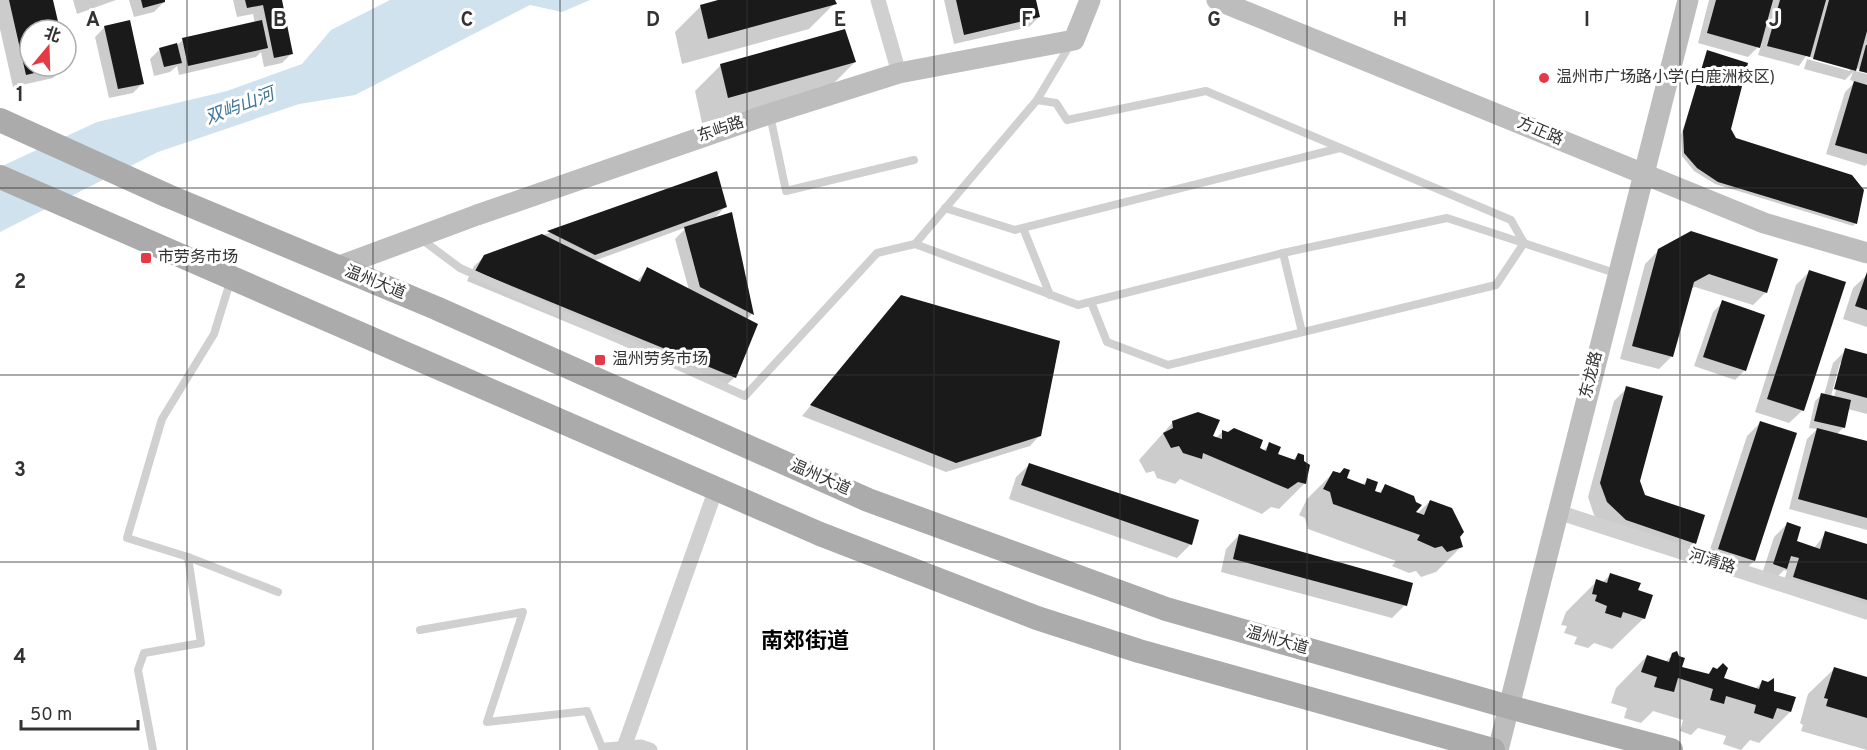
<svg xmlns="http://www.w3.org/2000/svg" width="1867" height="750" viewBox="0 0 1867 750" font-family="Overpass,'Noto Sans SC',sans-serif">
  <style>
    .water { fill: #cfe2ee }
    .shadow { fill: #0003; fill-rule: evenodd }
    .building { fill: #1a1a1a }
    .lines { fill: none; stroke-linecap: round; stroke-linejoin: round }
    .lane { stroke: #d0d0d0; stroke-width: 8 }
    .street { stroke: #d0d0d0; stroke-width: 15 }
    .secondary { stroke: #bdbdbd; stroke-width: 21 }
    .primary { stroke: #ababab; stroke-width: 24 }
    .grid { fill: none; stroke: #333; stroke-width: 1.5; stroke-opacity: 0.55 }
    .poi-dot { fill: #e63946; stroke: #fff; stroke-width: 2 }
    .labels { text-anchor: middle; dominant-baseline: central; stroke-width: 6; stroke-linejoin: round; paint-order: stroke }
    .poi-label { font-size: 16px; fill: #333; stroke: #fff; text-anchor: start }
    .street-label { font-size: 16px; fill: #333; stroke: #fff }
    .water-label { font-size: 18px; font-style: italic; fill: #3f7597; stroke: #fff }
    .district-label { font-size: 22px; font-weight: bold; fill: #000; stroke: #fff }
    .grid-label { font-size: 20px; text-anchor: middle; font-weight: bold; fill: #333; stroke: #fff; stroke-width: 6; stroke-linejoin: round; paint-order: stroke }
  </style>
  <rect width="100%" height="100%" fill="#fff"/>
  <path class="water" d="M390,0H590L562,12L530,5L355,95L299,104L158,152L0,232V167L97,122L227,91L302,64L331,30Z"/>
  <g class="shadow">
    <path d="M0,0H52L58,30H30V66H65L53,78L13,87L0,29Z"/>
    <path d="M73,0H116L77,14Z"/>
    <path d="M129,0H163L164,2L154,12L134,17Z"/>
    <path d="M233,0H280L292,53L282,63L264,67L261,52L256,57L179,75L177,66L170,72L154,76L150,59L160,49L176,46L183,40L255,24L253,14L237,17Z"/>
    <path d="M724,0H834L835,3L809,29L682,64L675,32L701,6Z"/>
    <path d="M944,0H1035L1039,17L1029,27L954,44Z"/>
    <path d="M1709,0H1867V71L1852,67V70L1867,74V164L1865,166L1826,154L1845,92L1855,82L1850,80L1853,72L1845,80L1804,69L1807,59L1850,71V68L1806,56L1799,66L1758,55L1762,43L1748,57L1698,43Z"/>
    <path d="M105,27L143,83L133,93L109,98L95,37Z"/>
    <path d="M1708,52L1729,129L1735,139L1856,223L1853,226L1715,184L1694,171L1682,156L1681,135Z"/>
    <path d="M855,62L829,88L702,123L695,91L721,65Z"/>
    <path d="M716,173L725,207L713,220L731,214L752,314L746,320L757,325L734,378L724,387L467,281L474,266L485,256ZM687,227L675,239L689,290L648,269L636,282L594,261Z"/>
    <path d="M1659,250L1766,292L1753,305L1695,287L1690,289L1672,356L1659,369L1620,359L1645,264Z"/>
    <path d="M1809,272L1803,410L1789,423L1755,412L1796,285Z"/>
    <path d="M1867,275V327L1843,319L1853,288Z"/>
    <path d="M901,297L1040,435L1030,446L946,472L802,416Z"/>
    <path d="M1723,302L1745,370L1735,380L1694,366L1713,312Z"/>
    <path d="M1846,350L1867,355V414L1848,409L1844,427L1836,435L1867,443V530L1789,509L1807,439L1817,429L1809,428L1815,401L1821,395H1824L1833,363ZM1840,363H1843L1834,397L1831,396Z"/>
    <path d="M1627,388L1638,481L1644,496L1695,543L1681,556L1613,533L1594,515L1588,497L1614,401Z"/>
    <path d="M1173,422L1216,438L1223,431L1263,451L1270,444L1276,454L1292,461L1299,454L1305,483L1279,509L1271,507L1262,514L1180,479L1175,484L1157,478L1154,471L1146,473L1139,460Z"/>
    <path d="M1760,423L1795,434L1754,561L1740,574L1706,562L1747,436Z"/>
    <path d="M1030,464L1191,544L1177,558L1009,499L1016,477Z"/>
    <path d="M1333,473L1362,485L1368,480L1373,492L1378,494L1385,486L1417,514L1430,501L1458,537L1461,547L1436,572L1421,577L1416,571L1409,573L1392,566L1396,561L1308,529L1305,518L1299,515L1307,499Z"/>
    <path d="M1787,524L1795,542L1814,548L1826,533L1867,546V613L1781,590L1787,571L1784,570L1773,581L1761,577L1774,537Z"/>
    <path d="M1239,535L1405,605L1392,618L1221,572L1226,549Z"/>
    <path d="M1610,575L1636,591L1644,618L1612,649L1594,643L1588,648L1574,644L1577,637L1564,633L1567,626L1561,625L1566,612L1597,581L1602,583Z"/>
    <path d="M1673,655L1680,668L1707,675L1713,669L1722,679L1755,689L1762,682L1790,712L1759,743L1750,740L1741,750L1723,744L1726,736L1698,728L1691,735L1680,731L1683,720L1653,711L1641,723L1624,718L1627,708L1611,703L1616,688L1647,656L1665,662Z"/>
    <path d="M1834,669L1867,679V750L1801,731L1803,725L1800,723L1808,694Z"/>
  </g>
  <g class="building">
    <path d="M9,0H53L60,30H30V66L60,67L26,75Z"/>
    <path d="M141,0H165V2L143,8Z"/>
    <path d="M245,0H282L293,54L274,58L263,5L247,8Z"/>
    <path d="M718,0H835L837,4L708,39L700,5Z"/>
    <path d="M956,0H1036L1040,17L964,35Z"/>
    <path d="M1716,0H1773L1760,48L1707,33Z"/>
    <path d="M1780,0H1826L1810,57L1767,46Z"/>
    <path d="M1829,0H1867V31L1856,71L1813,59Z"/>
    <path d="M130,20L144,84L118,89L104,26Z"/>
    <path d="M262,20L268,48L188,66L182,38Z"/>
    <path d="M845,29L856,62L728,98L720,64Z"/>
    <path d="M177,43L182,63L164,67L159,48Z"/>
    <path d="M1866,45H1867V73L1859,71Z"/>
    <path d="M1707,50L1748,63L1731,129L1736,138L1852,175L1864,190L1857,224L1718,182L1697,168L1684,153L1683,131Z"/>
    <path d="M1854,81L1867,85V154L1835,145Z"/>
    <path d="M717,171L727,207L595,255L547,231Z"/>
    <path d="M732,212L754,315L700,287L684,227Z"/>
    <path d="M1691,231L1778,259L1767,293L1709,274L1694,282L1673,357L1632,346L1658,249Z"/>
    <path d="M542,234L640,282L647,267L758,324L736,378L475,271L484,255Z"/>
    <path d="M1809,270L1846,282L1804,411L1767,399Z"/>
    <path d="M1867,272V310L1855,306Z"/>
    <path d="M901,295L1060,341L1041,436L956,463L810,405Z"/>
    <path d="M1722,300L1765,315L1746,371L1703,357Z"/>
    <path d="M1845,348L1867,354V398L1834,389Z"/>
    <path d="M1626,386L1663,396L1640,481L1645,495L1705,515L1696,544L1626,520L1607,502L1600,483Z"/>
    <path d="M1821,393L1851,400L1845,428L1814,421Z"/>
    <path d="M1198,412L1220,420L1213,436L1222,439V430L1228,432L1234,428L1263,440L1260,448L1266,451L1269,442L1281,447L1278,454L1295,460L1298,453L1304,455V461L1310,465L1306,484L1298,482L1288,489L1203,453L1202,459L1183,453L1179,446L1171,448L1163,433L1173,428L1172,421Z"/>
    <path d="M1760,421L1797,433L1755,561L1718,549Z"/>
    <path d="M1817,428L1867,441V518L1798,499Z"/>
    <path d="M1029,463L1199,520L1192,545L1021,485Z"/>
    <path d="M1344,468L1350,470L1347,478L1365,485L1367,478L1378,482L1375,491L1381,493L1385,484L1414,496L1416,502L1422,505L1416,512L1424,515L1430,500L1452,508L1464,532L1460,537L1463,547L1447,552L1442,546L1435,548L1417,540L1420,535L1333,504L1330,492L1323,489L1333,471L1340,473Z"/>
    <path d="M1787,522L1801,527L1797,541L1820,549L1825,531L1867,544V600L1793,577L1799,558L1791,556L1787,569L1773,564Z"/>
    <path d="M1239,534L1413,583L1407,606L1233,559Z"/>
    <path d="M1610,573L1641,583L1638,590L1653,595L1645,619L1623,612L1621,618L1605,613L1607,606L1595,601L1597,595L1592,594L1596,579L1607,583Z"/>
    <path d="M1677,651L1679,656L1685,658L1682,667L1709,674L1713,667L1717,669L1723,663L1728,668L1724,678L1759,689L1762,680L1768,682L1774,678V691L1796,697L1791,712L1777,708L1773,719L1754,713L1756,705L1726,696L1724,704L1710,700L1713,689L1678,678L1674,692L1654,687L1657,677L1641,672L1647,655L1669,662L1672,653Z"/>
    <path d="M1834,667L1867,677V718L1826,706L1828,699L1824,698Z"/>
  </g>
  <g class="lines">
    <g class="lane">
      <path d="M1037,100L1056,103L1067,120L1206,91L1511,220L1524,243L1496,285L1168,365L1107,342L1091,302"/>
      <path d="M770,115L786,191L914,160"/>
      <path d="M945,208L1015,230L1340,148"/>
      <path d="M1023,228L1050,295"/>
      <path d="M421,239L460,268L745,396L877,253L915,244L1037,100L1071,43"/>
      <path d="M915,244L1078,305L1283,253L1447,218L1618,274"/>
      <path d="M1283,253L1302,332"/>
      <path d="M231,279L214,334L162,419L127,538L188,557L278,592"/>
      <path d="M420,630L523,612L487,722L587,711L603,750"/>
      <path d="M153,750L138,670L144,653L201,643L188,557"/>
    </g>
    <g class="street">
      <path d="M878,0L899,73"/>
      <path d="M1558,512L1867,612"/>
      <path d="M606,750L641,747L650,750"/>
      <path d="M623,750L716,489"/>
    </g>
    <g class="secondary">
      <path d="M1217,0L1764,223L1867,253"/>
      <path d="M337,267L477,215L769,114L899,73L1074,40L1090,0"/>
      <path d="M1498,750L1688,0"/>
    </g>
    <g class="primary">
      <path d="M0,120L168,196L436,308L868,500L1166,609L1509,707L1671,750"/>
      <path d="M0,177L820,534L1037,618L1139,651L1493,750"/>
    </g>
  </g>
  <path class="grid" d="M187,0V750M373,0V750M560,0V750M747,0V750M934,0V750M1120,0V750M1307,0V750M1494,0V750M1680,0V750M0,188H1867M0,375H1867M0,562H1867"/>
  <g class="poi-dot">
    <circle cx="1544" cy="78" r="6"/>
    <rect x="140" y="252" width="12" height="12" rx="3"/>
    <rect x="594" y="354" width="12" height="12" rx="3"/>
  </g>
  <g class="labels">
    <g class="poi-label">
      <text x="1556" y="78">温州市广场路小学(白鹿洲校区)</text>
      <text x="158" y="258">市劳务市场</text>
      <text x="612" y="360">温州劳务市场</text>
    </g>
    <g class="street-label">
      <text transform="translate(721 130) rotate(-19)">东屿路</text>
      <text transform="translate(1540 132) rotate(23)">方正路</text>
      <text transform="translate(375 283) rotate(22)">温州大道</text>
      <text transform="translate(1592 375) rotate(-76)">东龙路</text>
      <text transform="translate(820 478) rotate(24)">温州大道</text>
      <text transform="translate(1712 562) rotate(18)">河清路</text>
      <text transform="translate(1277 641) rotate(16)">温州大道</text>
    </g>
    <g class="water-label">
      <text transform="translate(240 107) rotate(-21)">双屿山河</text>
    </g>
    <g class="district-label">
      <text x="805" y="642">南郊街道</text>
    </g>
  </g>
  <g class="grid-label">
    <text x="93" y="26">A</text>
    <text x="280" y="26">B</text>
    <text x="467" y="26">C</text>
    <text x="653" y="26">D</text>
    <text x="840" y="26">E</text>
    <text x="1027" y="26">F</text>
    <text x="1214" y="26">G</text>
    <text x="1400" y="26">H</text>
    <text x="1587" y="26">I</text>
    <text x="1774" y="26">J</text>
    <text x="20" y="101">1</text>
    <text x="20" y="288">2</text>
    <text x="20" y="476">3</text>
    <text x="20" y="663">4</text>
  </g>
  <g transform="translate(48 48) rotate(19)"><circle r="28" fill="#ffffff" stroke="#adadad" stroke-width="1.5"/>
  <path d="M0-4.5L10 22L0 15L-10 22Z" fill="#e63946"/>
  <text y="-9" font-size="16" font-weight="bold" text-anchor="middle" fill="#333333">北</text>
  </g>
  <path d="M21 720v9h117v-9" fill="none" stroke="#333333" stroke-width="3"/>
  <text x="30" y="720" font-size="18" fill="#333333" stroke="#ffffff" stroke-width="4.5" paint-order="stroke">50 m</text>
</svg>
